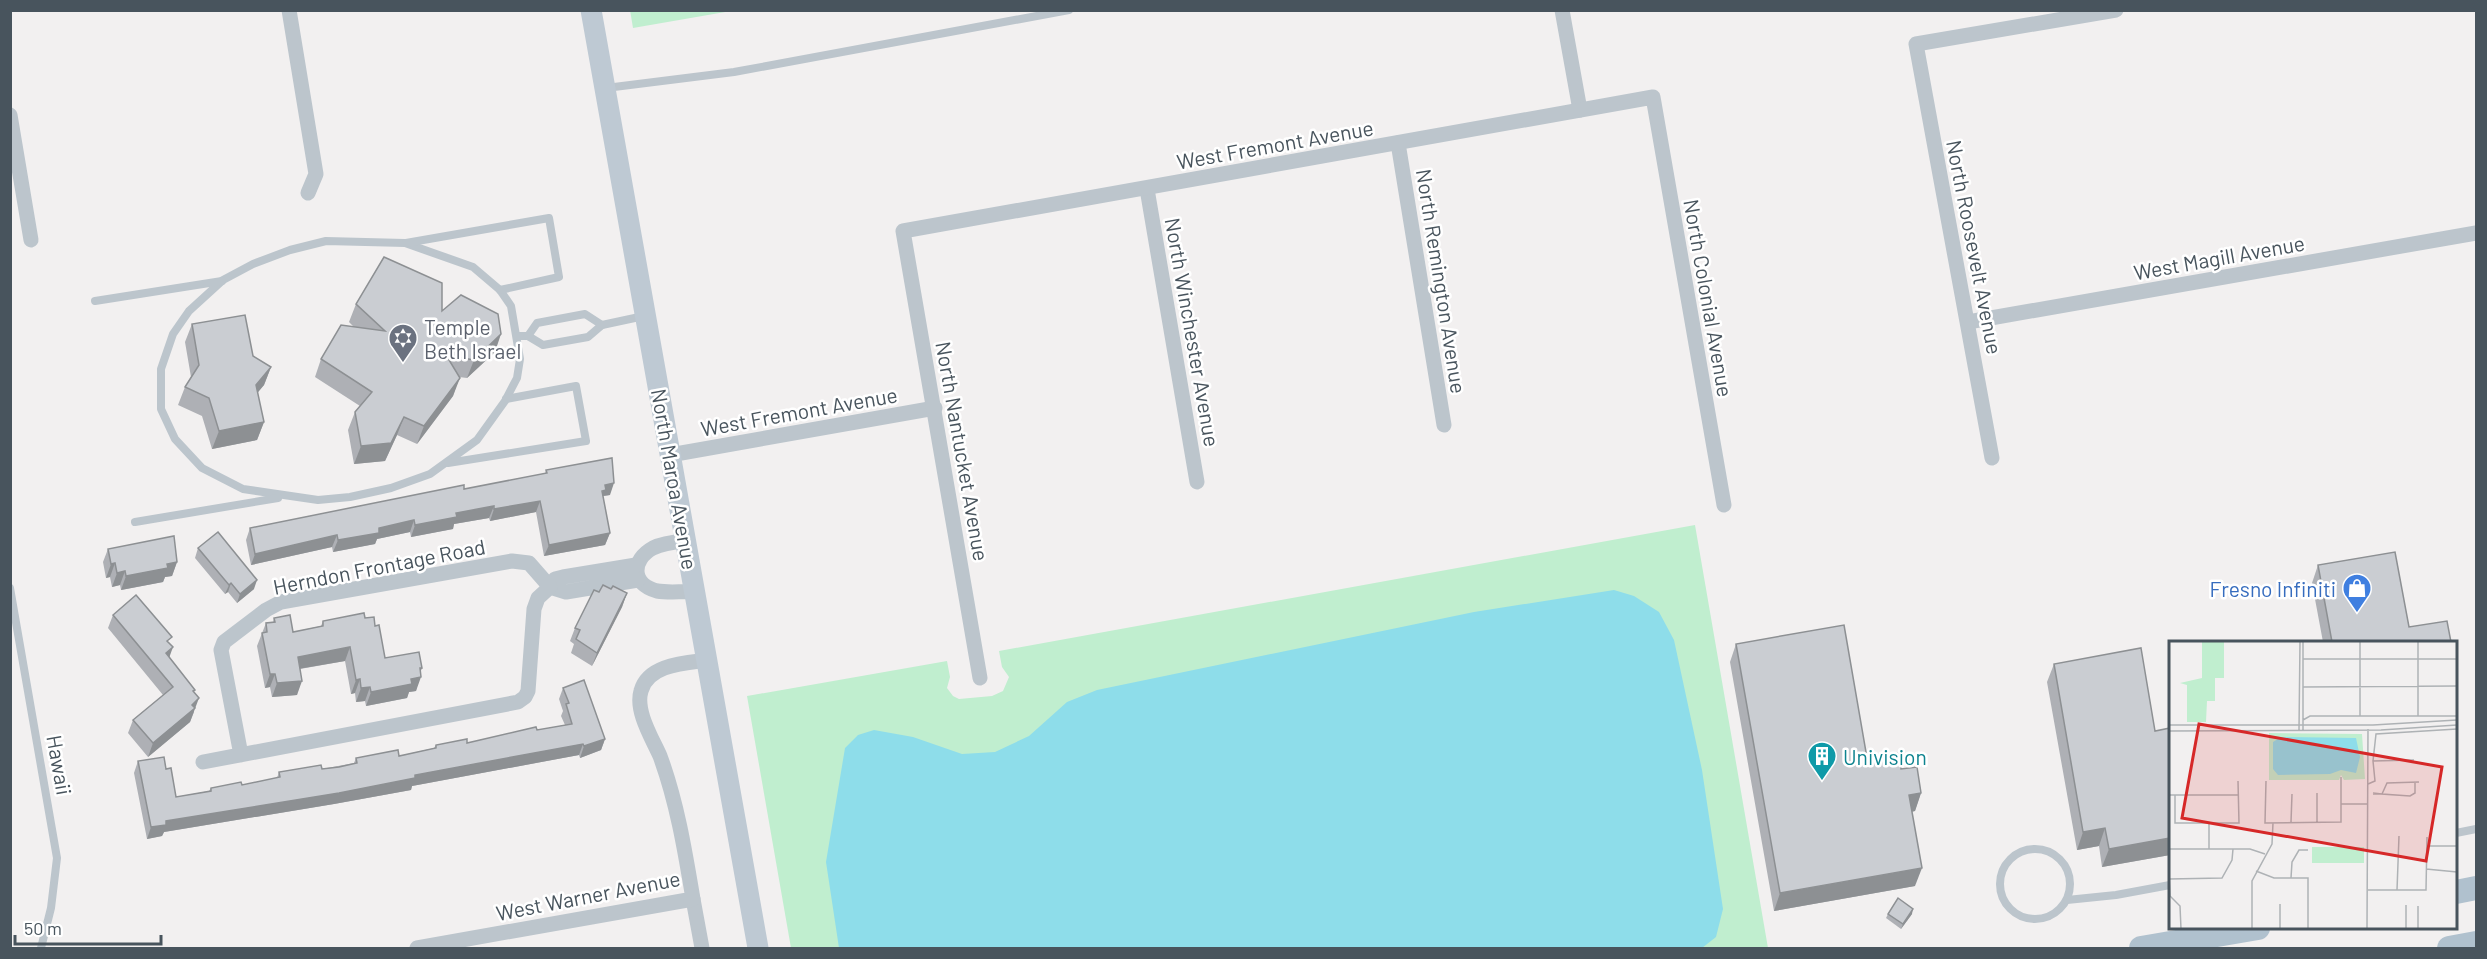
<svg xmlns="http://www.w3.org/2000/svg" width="2487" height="959" viewBox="0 0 2487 959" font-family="Barlow,sans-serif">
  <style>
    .green { fill: #c0eecf }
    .water { fill: #8eddea }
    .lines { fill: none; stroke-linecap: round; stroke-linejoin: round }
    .lane { stroke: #bcc5cc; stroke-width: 8 }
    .street { stroke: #bcc5cc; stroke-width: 15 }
    .secondary { stroke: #bec9d3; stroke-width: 21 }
    .primary { stroke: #b0c1ce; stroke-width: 24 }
    .wall { fill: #aeb0b5 }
    .shaded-wall { fill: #8d9093 }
    .building { fill: #cacdd2; stroke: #8d9093; stroke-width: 1.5 }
    .labels { text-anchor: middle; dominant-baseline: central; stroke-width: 5; stroke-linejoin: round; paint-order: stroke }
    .street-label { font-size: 21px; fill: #48545d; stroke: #fff }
    .worship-label { font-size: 21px; fill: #5b616d; stroke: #fff; text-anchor: start }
    .shop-label { font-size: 21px; fill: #366cbe; stroke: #fff; text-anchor: end }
    .culture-label { font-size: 21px; fill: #0d838f; stroke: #fff; text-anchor: start }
    .inset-road { fill: none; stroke: #aeb2b5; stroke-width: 1.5 }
    .view { fill: #d62828; fill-opacity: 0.15; stroke: #d62828; stroke-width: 3 }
    .inset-edge { fill: none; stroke: #48545d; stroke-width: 3 }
  </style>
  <rect width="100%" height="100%" fill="#f2f0f0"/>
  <g class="green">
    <path d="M630,10H731V11L633,28Z"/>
    <path d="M1695,525L1768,948H791L747,696L947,661L950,677L947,688L953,696L959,699L992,696L1003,691L1009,677L1002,667L999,651Z"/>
  </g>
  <path class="water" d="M1614,590L1634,596L1659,612L1674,640L1702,770L1723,909L1716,937L1702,948H839L826,862L845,748L858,735L874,730L913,737L962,754L995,752L1029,736L1067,702L1097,690L1474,612Z"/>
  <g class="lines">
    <g class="lane">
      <path d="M606,88L734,72L1069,10"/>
      <path d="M326,241L405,243L473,267L500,290L511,306L520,359L517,378L505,401L477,440L430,474L391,488L350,497L318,500L243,489L202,468L175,439L161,409V369L173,334L189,311L223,280L253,264L290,250Z"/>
      <path d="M406,243L549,218L559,277L500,290"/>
      <path d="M95,301L222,281"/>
      <path d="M517,336H528L543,345L588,337L602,325L644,316"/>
      <path d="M528,336L537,323L585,314L602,325"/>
      <path d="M448,463L586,441L576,386L506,399"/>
      <path d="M135,522L278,498"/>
      <path d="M10,588L57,858L51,908L41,948"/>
      <path d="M2456,833L2476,829"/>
      <circle cx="2035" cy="884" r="35"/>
      <path d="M2067,900L2116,895L2170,885"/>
    </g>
    <g class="street">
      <path d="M289,10L316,174L308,193"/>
      <path d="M1562,10L1580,110"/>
      <path d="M10,115L31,240"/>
      <path d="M1398,143L1444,425"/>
      <path d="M1147,189L1197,482"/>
      <path d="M1968,322L2476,233"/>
      <path d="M670,455L935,408"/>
      <path d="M1992,458L1916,44L2116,10"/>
      <path d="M686,541C675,542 663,543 653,548C631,560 631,584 657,591C669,593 683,591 695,592"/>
      <path d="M636,565L563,577L555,579L550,587L566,592L638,580"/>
      <path d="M980,678L903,231L1653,97L1724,505"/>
      <path d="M203,762L518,702L525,697L528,691L534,609L538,598L550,587L529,563L512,561L281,602L266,610L224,642L221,650L241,755"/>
      <path d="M693,899L702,948"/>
      <path d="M417,948L693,899C685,851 677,802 660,756C652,738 635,711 641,691C648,664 686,663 708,660"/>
    </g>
    <path class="secondary" d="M591,10L758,948"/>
    <g class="primary">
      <path d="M2456,892L2476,888"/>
      <path d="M2141,948L2258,928"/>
      <path d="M2449,948L2476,943"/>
    </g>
  </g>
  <g class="wall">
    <path d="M356,304L442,311L495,352L467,378L459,377L453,396L417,444L397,435L385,461L354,464L348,430L355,412L360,406L315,377L321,359L354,327L349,322Z"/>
    <path d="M192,324L253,356L271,367L264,385L257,393L264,422L257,440L212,449L202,416L178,405L185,387L191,377L185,342Z"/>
    <path d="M546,470L610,495L603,496L610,533L605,545L544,556L536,512L490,521L489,518L454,524L453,529L411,537L410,532L377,539L375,544L333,552L332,547L251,565L246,540L250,528L545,474Z"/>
    <path d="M198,548L254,589L237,603L228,592L225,594L195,558Z"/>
    <path d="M108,549L177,562L172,576L165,577L163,582L121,590L120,585L112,587L110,577L106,578L103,562Z"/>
    <path d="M2318,565L2409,627L2451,642H2323L2312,583Z"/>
    <path d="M611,589L627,593L622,607L592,666L571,653L574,644L570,641L575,628L599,592Z"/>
    <path d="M113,615L169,643V657L195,690L194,692V712L190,722L148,757L128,733L133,720L163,695L108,628Z"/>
    <path d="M274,618L293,632L321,626L323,621L365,618L375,626L385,658L420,672L416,691L409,692L407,698L366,706L365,701L356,702L355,693L351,694L345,661L300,669L297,695L272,697L270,687L265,688L257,646L266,623L273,622Z"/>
    <path d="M1736,644L1867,758L1901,769L1921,793L1915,811L1912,812L1915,886L1774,911L1730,662Z"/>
    <path d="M2054,664L2155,731L2170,728V855L2102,867L2099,846L2077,850L2047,682Z"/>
    <path d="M563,688L605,739L601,750L580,758L579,755L412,786L411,790L334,804L164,832L162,836L147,839L134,773L138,761L166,769L176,797L209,791L211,788L242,785L277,778L279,772L322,769L354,763L356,758L399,756L434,748L436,745L467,743L565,725L561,716L563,711L559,699Z"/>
    <path d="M1888,914H1912L1901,929L1886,918Z"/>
  </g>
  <g class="shaded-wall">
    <path d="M501,334L495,352L467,378L474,360Z"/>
    <path d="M271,367L264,385L249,403L256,385Z"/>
    <path d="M460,378L453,396L417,444L424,426Z"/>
    <path d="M404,417L397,435L385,461L354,464L361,446Z"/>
    <path d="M264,422L257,440L212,449L219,431Z"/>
    <path d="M614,483L610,495L603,496L598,503L605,485Z"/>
    <path d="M540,501L536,512L490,521L494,509Z"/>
    <path d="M494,506L489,518L454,524L453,529L411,537L415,525L456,513Z"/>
    <path d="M414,520L410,532L377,539L375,544L333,552L338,540L379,528Z"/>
    <path d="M610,533L605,545L544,556L549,545Z"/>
    <path d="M337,535L332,547L251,565L255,554Z"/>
    <path d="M177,562L172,576L165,577L163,582L121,590L126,576L167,564Z"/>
    <path d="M115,563L110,577L106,578L111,564Z"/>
    <path d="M125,571L120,585L112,587L117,573Z"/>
    <path d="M257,580L254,589L237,603L240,594Z"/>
    <path d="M231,583L228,592L225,594L229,585Z"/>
    <path d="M627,593L622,607L592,666L597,653Z"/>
    <path d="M173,647L168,661L166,653Z"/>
    <path d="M350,647L345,661L292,670L298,657Z"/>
    <path d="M420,668H422L418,678L421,677L416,691L409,692L407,698L366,706L371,692Z"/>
    <path d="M270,674H275L270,687L265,688Z"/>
    <path d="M360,679L355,693L351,694L356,680Z"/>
    <path d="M302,681L297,695L272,697L277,683Z"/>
    <path d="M370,687L365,701L356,702L361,688Z"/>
    <path d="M199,698L190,722L148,757L153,743Z"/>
    <path d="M605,739L601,750L580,758L584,746Z"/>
    <path d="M583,744L579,755L412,786L411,790L334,804L164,832L162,836L147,839L151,827L166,821Z"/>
    <path d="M1921,793L1915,811L1902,813L1909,795Z"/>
    <path d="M2105,828L2099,846L2077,850L2083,832Z"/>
    <path d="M2170,838V855L2102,867L2109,849Z"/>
    <path d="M1922,868L1915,886L1774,911L1780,893Z"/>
    <path d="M1913,909L1912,914L1901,929L1903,924Z"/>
  </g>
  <g class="building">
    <path d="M384,257L442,283V311L461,295L498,314L501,334L474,360L446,355L460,378L424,426L404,417L391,443L361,446L355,412L372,392L321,359L341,325L385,331L356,304Z"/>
    <path d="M245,315L253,356L271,367L256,385L264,422L219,431L209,398L185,387L199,365L192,324Z"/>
    <path d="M612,458L614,483L605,485L606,490L602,491L610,533L549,545L540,501L494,509V506L456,513L457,517L415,525L414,520L379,528V533L338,540L337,535L255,554L250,528L464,485V489L547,473L546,470Z"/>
    <path d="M218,532L257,580L240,594L231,583L229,585L198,548Z"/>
    <path d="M174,536L177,562L167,564L168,568L126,576L125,571L117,573L115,563L111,564L108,549Z"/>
    <path d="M2395,552L2409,627L2447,621L2451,642H2332L2318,565Z"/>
    <path d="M603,585L611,589L613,586L627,593L597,653L576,639L580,630L575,628L594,590L599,592Z"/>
    <path d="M136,595L172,637L167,641L173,647L166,653L195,690L193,691L199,698L192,705L195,708L153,743L133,720L173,687L113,615Z"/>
    <path d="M364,613L365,618L374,617L375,626L379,625L385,658L419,652L422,668H420L421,677L411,679L412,684L371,692L370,687L361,688L360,679L356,680L350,647L298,657L302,681L277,683L275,674H270L262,633L267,632L266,623L275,622L274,618L290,615L293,632L323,626V621Z"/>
    <path d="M1844,625L1867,758L1899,753L1901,769L1917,767L1921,793L1909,795L1922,868L1780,893L1736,644Z"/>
    <path d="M2141,648L2155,731L2170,728V838L2109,849L2105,828L2083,832L2054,664Z"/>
    <path d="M584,680L605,739L584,746L583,744L415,775V778L339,793L166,821V825L151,827L138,761L164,757L166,769L171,768L176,797L211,791V788L241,782L242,785L280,777L279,772L321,765L322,769L339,767L357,763L356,758L398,750L399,756L436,748V745L467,739V743L536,727L537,730L572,724L566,704L569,703L563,688Z"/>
    <path d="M1898,898L1913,909L1903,924L1888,914Z"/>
  </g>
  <defs>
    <g id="synagogue-pin" transform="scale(1.5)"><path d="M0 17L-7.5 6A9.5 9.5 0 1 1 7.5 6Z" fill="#6b7280" stroke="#fff"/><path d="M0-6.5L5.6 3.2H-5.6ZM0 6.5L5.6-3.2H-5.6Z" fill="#fff"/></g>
    <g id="shop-pin" transform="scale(1.5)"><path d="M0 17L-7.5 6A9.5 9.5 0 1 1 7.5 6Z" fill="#3f7fe0" stroke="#fff"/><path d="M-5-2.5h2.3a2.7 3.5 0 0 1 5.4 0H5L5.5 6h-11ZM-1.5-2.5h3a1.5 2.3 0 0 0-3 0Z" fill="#fff"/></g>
    <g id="building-pin" transform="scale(1.5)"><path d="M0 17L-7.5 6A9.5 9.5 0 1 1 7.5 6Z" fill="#0f9aa8" stroke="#fff"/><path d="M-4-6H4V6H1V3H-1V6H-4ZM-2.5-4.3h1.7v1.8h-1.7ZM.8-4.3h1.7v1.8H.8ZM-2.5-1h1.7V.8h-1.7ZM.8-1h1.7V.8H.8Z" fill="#fff"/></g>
  </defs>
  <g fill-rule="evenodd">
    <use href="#synagogue-pin" x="403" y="338"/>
    <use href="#shop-pin" x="2357" y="588"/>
    <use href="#building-pin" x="1822" y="756"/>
  </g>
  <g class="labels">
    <g class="street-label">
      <text transform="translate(1275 144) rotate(-10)">West Fremont Avenue</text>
      <text transform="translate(1975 247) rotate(79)">North Roosevelt Avenue</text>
      <text transform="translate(2219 257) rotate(-10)">West Magill Avenue</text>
      <text transform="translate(1442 281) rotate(81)">North Remington Avenue</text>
      <text transform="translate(1709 298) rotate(80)">North Colonial Avenue</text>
      <text transform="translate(1193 332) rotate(80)">North Winchester Avenue</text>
      <text transform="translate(799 411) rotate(-10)">West Fremont Avenue</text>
      <text transform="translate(963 451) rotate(80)">North Nantucket Avenue</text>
      <text transform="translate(675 479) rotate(80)">North Maroa Avenue</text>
      <text transform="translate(379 566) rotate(-11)">Herndon Frontage Road</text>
      <text transform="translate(60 765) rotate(80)">Hawaii</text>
      <text transform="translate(588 895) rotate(-11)">West Warner Avenue</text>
    </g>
    <g class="worship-label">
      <text x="424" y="326">Temple<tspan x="424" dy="24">Beth Israel</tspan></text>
    </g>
    <g class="shop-label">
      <text x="2336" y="588">Fresno Infiniti</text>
    </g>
    <g class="culture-label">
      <text x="1843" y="756">Univision</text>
    </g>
  </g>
  <g transform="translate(2169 641)">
    <rect width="288" height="288" fill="#f2f0f0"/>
    <path d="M33,0H55V37H46V60H38L37,81H18V44L11,42L33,37ZM100,92L193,93L196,138L175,139L172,134L170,139H100ZM143,206H195V222H143Z" fill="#c0eecf"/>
    <path d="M112,96L187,97L191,116L187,132L172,129L161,133L109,134L104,128V101Z" fill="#8eddea"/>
    <path class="inset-road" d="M191,0V75M249,0V75M134,18H288M134,46L288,45M134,79L141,75H288M0,84H204L288,79M130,89L131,0M134,89V0M0,90L212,89L288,84M204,120L207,93L288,88M97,140L96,182L172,181V136M246,141V152L241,155L213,153L218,142L250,141M199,143L206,140L204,120L245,119M204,153H213L204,152M0,154H69M6,154V182H70L69,140M172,163H199M122,181L123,153M148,181V152M258,205H288M0,208H81L96,213M40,208V183M257,228L288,231M87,230L105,237H139V288M0,234L1,255L11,265L12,288M122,237L123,221L130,209H139M0,238L53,237L63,219L64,208M199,249H257L258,196M228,249L230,195M83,288V240L103,203L104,182M111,288V263M198,288L199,88M237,288V264M249,288V265"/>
    <path class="view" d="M30,83L273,126L257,220L13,177Z"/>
    <rect width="288" height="288" class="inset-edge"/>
  </g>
  <rect width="2487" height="959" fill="none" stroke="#48545d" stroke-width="24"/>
  <path d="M15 935v9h146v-9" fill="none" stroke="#48545d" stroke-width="3"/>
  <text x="24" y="935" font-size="18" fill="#48545d" stroke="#ffffff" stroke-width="4.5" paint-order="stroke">50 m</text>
</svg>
